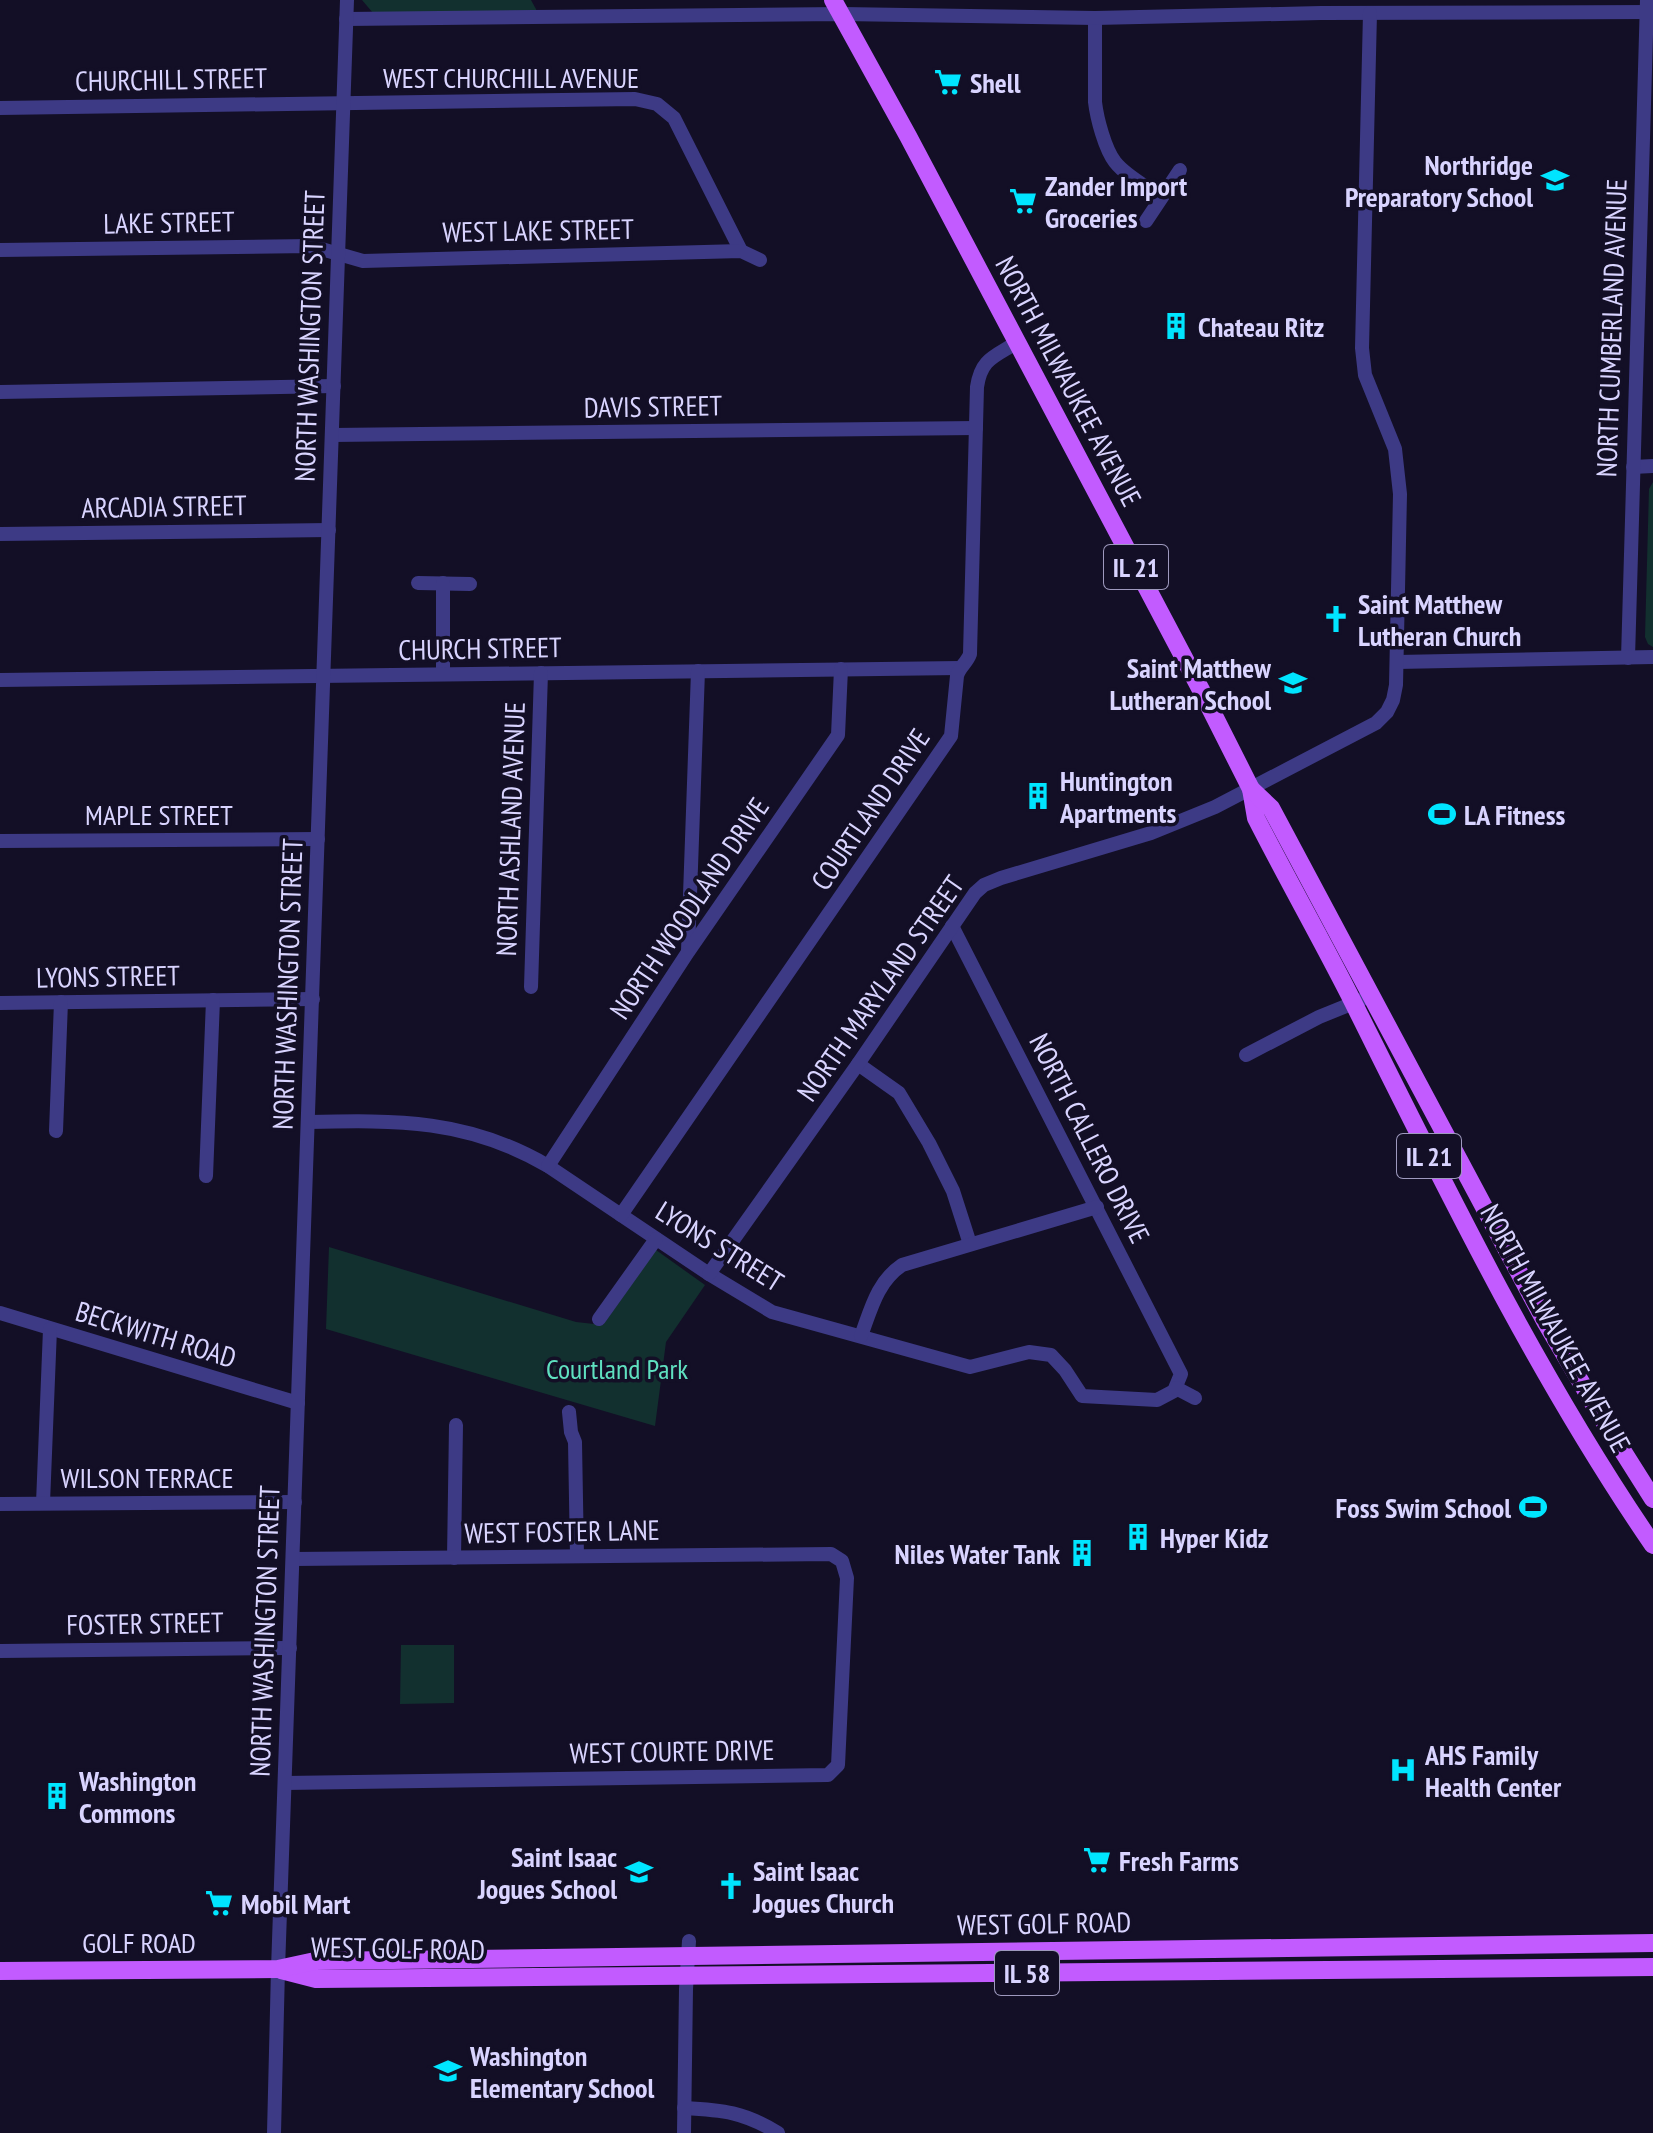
<svg xmlns="http://www.w3.org/2000/svg" width="1653" height="2133" viewBox="0 0 1653 2133" font-family="'PT Sans Narrow',sans-serif">
  <style>
    .green { fill: #12302f }
    .lines { fill: none; stroke-linecap: round; stroke-linejoin: round }
    .minor { stroke: #3d3a85; stroke-width: 14 }
    .major { stroke: #c25bff; stroke-width: 18 }
    .labels { text-anchor: middle; dominant-baseline: central; stroke-width: 7; stroke-linejoin: round; paint-order: stroke }
    .shield { fill: #130f26; stroke: #9e99be; stroke-width: 2 }
    .shield-label { font-size: 26px; font-weight: bold; fill: #d9d4ff }
    .street-label { font-size: 28px; fill: #d9d4ff; stroke: #130f26 }
    .poi-label { font-size: 28px; font-weight: bold; fill: #d9d4ff; stroke: #130f26; text-anchor: start }
    .park-label { font-size: 28px; fill: #5fe0c0; stroke: #130f26 }
  </style>
  <rect width="100%" height="100%" fill="#130f26"/>
  <g class="green">
    <path d="M362,0H531L537,11L373,13Z"/>
    <path d="M1653,482V647L1648,644L1645,637L1649,489Z"/>
    <path d="M329,1247L576,1322L603,1325L656,1250L705,1285L666,1342L655,1426L326,1329Z"/>
    <path d="M401,1645H454V1703L400,1704Z"/>
  </g>
  <g class="lines">
    <g class="minor">
      <path d="M1095,18V102C1097,119 1105,149 1115,162C1126,176 1146,186 1161,197"/>
      <path d="M346,19L842,14L1095,18L1321,13L1653,12"/>
      <path d="M0,108L635,99L657,104L674,118L741,251"/>
      <path d="M1146,221L1180,170"/>
      <path d="M0,250L311,246L363,261L741,251L760,260"/>
      <path d="M0,392L334,386"/>
      <path d="M332,435L976,428"/>
      <path d="M1633,467L1653,466"/>
      <path d="M0,534L329,530"/>
      <path d="M418,583L470,584"/>
      <path d="M443,583V674"/>
      <path d="M1628,658L1647,0"/>
      <path d="M1397,662L1653,657"/>
      <path d="M0,680L960,668"/>
      <path d="M0,841L318,839"/>
      <path d="M688,951L698,671"/>
      <path d="M531,987L541,673"/>
      <path d="M0,1003L313,999"/>
      <path d="M1246,1055L1319,1017L1361,1000"/>
      <path d="M858,1064L899,1093L929,1143L953,1191L970,1244"/>
      <path d="M308,1122C397,1120 468,1119 548,1166L709,1274L772,1312L970,1367L1029,1352L1051,1355L1065,1370L1082,1396L1157,1400L1174,1391L1181,1374L952,926"/>
      <path d="M56,1131L61,1002"/>
      <path d="M548,1166L688,952L838,735L841,669"/>
      <path d="M206,1176L213,1000"/>
      <path d="M621,1215L951,736L957,676C959,667 967,663 970,654L977,387C981,359 994,357 1016,343"/>
      <path d="M709,1274L858,1064L975,893L984,885L1001,878L1151,833L1215,807L1376,723L1387,712L1393,700L1396,685L1400,494L1395,449L1365,375L1362,348L1370,13"/>
      <path d="M0,1313L298,1403"/>
      <path d="M599,1319L656,1239"/>
      <path d="M861,1336C871,1309 877,1282 902,1265L1097,1207"/>
      <path d="M1176,1388L1195,1398"/>
      <path d="M569,1412L571,1432L575,1442L577,1556"/>
      <path d="M43,1503L50,1329"/>
      <path d="M0,1504L295,1502"/>
      <path d="M454,1558L456,1425"/>
      <path d="M0,1651L290,1648"/>
      <path d="M285,1783L828,1775L838,1765L847,1578L842,1561L831,1554L293,1559"/>
      <path d="M684,2108C723,2110 744,2112 778,2133"/>
      <path d="M274,2133L278,1969L347,0"/>
      <path d="M684,2133L686,1989L689,1941"/>
    </g>
    <g class="major">
      <path d="M833,0L908,136L1201,690L1251,789L1256,818C1286,877 1319,935 1349,994C1443,1182 1534,1371 1653,1545"/>
      <path d="M1251,789L1271,808L1546,1323L1605,1423L1653,1499"/>
      <path d="M281,1970L316,1979L1653,1967"/>
      <path d="M0,1971L278,1969L315,1961L1653,1943"/>
    </g>
  </g>
  <defs>
    <g id="supermarket-bare" transform="scale(2.16)"><path d="M-6-5.5h2.5l.6 2H6L4.5 2H-2.5L-4.4-4H-6ZM-1.5 3.2a1.3 1.3 0 1 0 .1 0ZM3 3.2a1.3 1.3 0 1 0 .1 0Z" fill="#00e5ff" stroke="#130f26" stroke-width="2.5" paint-order="stroke"/></g>
    <g id="school-bare" transform="scale(2.16)"><path d="M0-5L7-2L0 1L-7-2ZM-4 1L0 2.5L4 1V4Q0 6-4 4Z" fill="#00e5ff" stroke="#130f26" stroke-width="2.5" paint-order="stroke"/></g>
    <g id="building-bare" transform="scale(2.16)"><path d="M-4-6H4V6H1V3H-1V6H-4ZM-2.5-4.3h1.7v1.8h-1.7ZM.8-4.3h1.7v1.8H.8ZM-2.5-1h1.7V.8h-1.7ZM.8-1h1.7V.8H.8Z" fill="#00e5ff" stroke="#130f26" stroke-width="2.5" paint-order="stroke"/></g>
    <g id="church-bare" transform="scale(2.16)"><path d="M-1.2-6h2.4v3.5h3.3v2.4h-3.3V6h-2.4V-.1h-3.3v-2.4h3.3Z" fill="#00e5ff" stroke="#130f26" stroke-width="2.5" paint-order="stroke"/></g>
    <g id="stadium-bare" transform="scale(2.16)"><path d="M0-5a6.5 5 0 1 0 0 10a6.5 5 0 1 0 0-10ZM-3.5-1.8h7v3.6h-7Z" fill="#00e5ff" stroke="#130f26" stroke-width="2.5" paint-order="stroke"/></g>
    <g id="hospital-bare" transform="scale(2.16)"><path d="M-5-5h3v3.5h4V-5h3V5h-3V1.5h-4V5h-3Z" fill="#00e5ff" stroke="#130f26" stroke-width="2.5" paint-order="stroke"/></g>
  </defs>
  <g fill-rule="evenodd">
    <use href="#supermarket-bare" x="948" y="82"/>
    <use href="#school-bare" x="1555" y="180"/>
    <use href="#supermarket-bare" x="1023" y="201"/>
    <use href="#building-bare" x="1176" y="326"/>
    <use href="#church-bare" x="1336" y="619"/>
    <use href="#school-bare" x="1293" y="683"/>
    <use href="#building-bare" x="1038" y="796"/>
    <use href="#stadium-bare" x="1442" y="814"/>
    <use href="#stadium-bare" x="1533" y="1507"/>
    <use href="#building-bare" x="1138" y="1537"/>
    <use href="#building-bare" x="1082" y="1553"/>
    <use href="#hospital-bare" x="1403" y="1770"/>
    <use href="#building-bare" x="57" y="1796"/>
    <use href="#supermarket-bare" x="1097" y="1860"/>
    <use href="#school-bare" x="639" y="1872"/>
    <use href="#church-bare" x="731" y="1886"/>
    <use href="#supermarket-bare" x="219" y="1903"/>
    <use href="#school-bare" x="448" y="2071"/>
  </g>
  <g class="labels">
    <g class="shield">
      <rect x="1104" y="545" width="64" height="44" rx="6"/>
      <rect x="1397" y="1134" width="64" height="44" rx="6"/>
      <rect x="995" y="1951" width="64" height="44" rx="6"/>
    </g>
    <g class="shield-label">
      <text x="1136" y="567">IL 21</text>
      <text x="1429" y="1156">IL 21</text>
      <text x="1027" y="1973">IL 58</text>
    </g>
    <g class="street-label">
      <text x="511" y="77">WEST CHURCHILL AVENUE</text>
      <text transform="translate(171 79) rotate(-1)">CHURCHILL STREET</text>
      <text transform="translate(169 222) rotate(-1)">LAKE STREET</text>
      <text transform="translate(538 230) rotate(-1)">WEST LAKE STREET</text>
      <text transform="translate(1611 328) rotate(-88)">NORTH CUMBERLAND AVENUE</text>
      <text transform="translate(309 336) rotate(-88)">NORTH WASHINGTON STREET</text>
      <text transform="translate(1069 381) rotate(62)">NORTH MILWAUKEE AVENUE</text>
      <text transform="translate(653 406) rotate(-1)">DAVIS STREET</text>
      <text transform="translate(164 506) rotate(-1)">ARCADIA STREET</text>
      <text transform="translate(480 648) rotate(-1)">CHURCH STREET</text>
      <text transform="translate(870 809) rotate(-56)">COURTLAND DRIVE</text>
      <text x="159" y="814">MAPLE STREET</text>
      <text transform="translate(510 829) rotate(-88)">NORTH ASHLAND AVENUE</text>
      <text transform="translate(689 908) rotate(-56)">NORTH WOODLAND DRIVE</text>
      <text transform="translate(108 976) rotate(-1)">LYONS STREET</text>
      <text transform="translate(287 984) rotate(-88)">NORTH WASHINGTON STREET</text>
      <text transform="translate(880 988) rotate(-55)">NORTH MARYLAND STREET</text>
      <text transform="translate(1090 1138) rotate(63)">NORTH CALLERO DRIVE</text>
      <text transform="translate(720 1246) rotate(32)">LYONS STREET</text>
      <text transform="translate(1556 1328) rotate(61)">NORTH MILWAUKEE AVENUE</text>
      <text transform="translate(156 1334) rotate(17)">BECKWITH ROAD</text>
      <text x="147" y="1477">WILSON TERRACE</text>
      <text transform="translate(562 1531) rotate(-1)">WEST FOSTER LANE</text>
      <text transform="translate(145 1623) rotate(-1)">FOSTER STREET</text>
      <text transform="translate(264 1631) rotate(-88)">NORTH WASHINGTON STREET</text>
      <text transform="translate(672 1751) rotate(-1)">WEST COURTE DRIVE</text>
      <text transform="translate(1044 1923) rotate(-1)">WEST GOLF ROAD</text>
      <text x="139" y="1942">GOLF ROAD</text>
      <text transform="translate(398 1948) rotate(1)">WEST GOLF ROAD</text>
    </g>
    <g class="poi-label">
      <text x="970" y="82">Shell</text>
      <text x="1533" y="164" text-anchor="end">Northridge<tspan x="1533" dy="32">Preparatory School</tspan></text>
      <text x="1045" y="185">Zander Import<tspan x="1045" dy="32">Groceries</tspan></text>
      <text x="1198" y="326">Chateau Ritz</text>
      <text x="1358" y="603">Saint Matthew<tspan x="1358" dy="32">Lutheran Church</tspan></text>
      <text x="1271" y="667" text-anchor="end">Saint Matthew<tspan x="1271" dy="32">Lutheran School</tspan></text>
      <text x="1060" y="780">Huntington<tspan x="1060" dy="32">Apartments</tspan></text>
      <text x="1464" y="814">LA Fitness</text>
      <text x="1511" y="1507" text-anchor="end">Foss Swim School</text>
      <text x="1160" y="1537">Hyper Kidz</text>
      <text x="1060" y="1553" text-anchor="end">Niles Water Tank</text>
      <text x="1425" y="1754">AHS Family<tspan x="1425" dy="32">Health Center</tspan></text>
      <text x="79" y="1780">Washington<tspan x="79" dy="32">Commons</tspan></text>
      <text x="617" y="1856" text-anchor="end">Saint Isaac<tspan x="617" dy="32">Jogues School</tspan></text>
      <text x="1119" y="1860">Fresh Farms</text>
      <text x="753" y="1870">Saint Isaac<tspan x="753" dy="32">Jogues Church</tspan></text>
      <text x="241" y="1903">Mobil Mart</text>
      <text x="470" y="2055">Washington<tspan x="470" dy="32">Elementary School</tspan></text>
    </g>
    <g class="park-label">
      <text x="617" y="1368">Courtland Park</text>
    </g>
  </g>
</svg>
